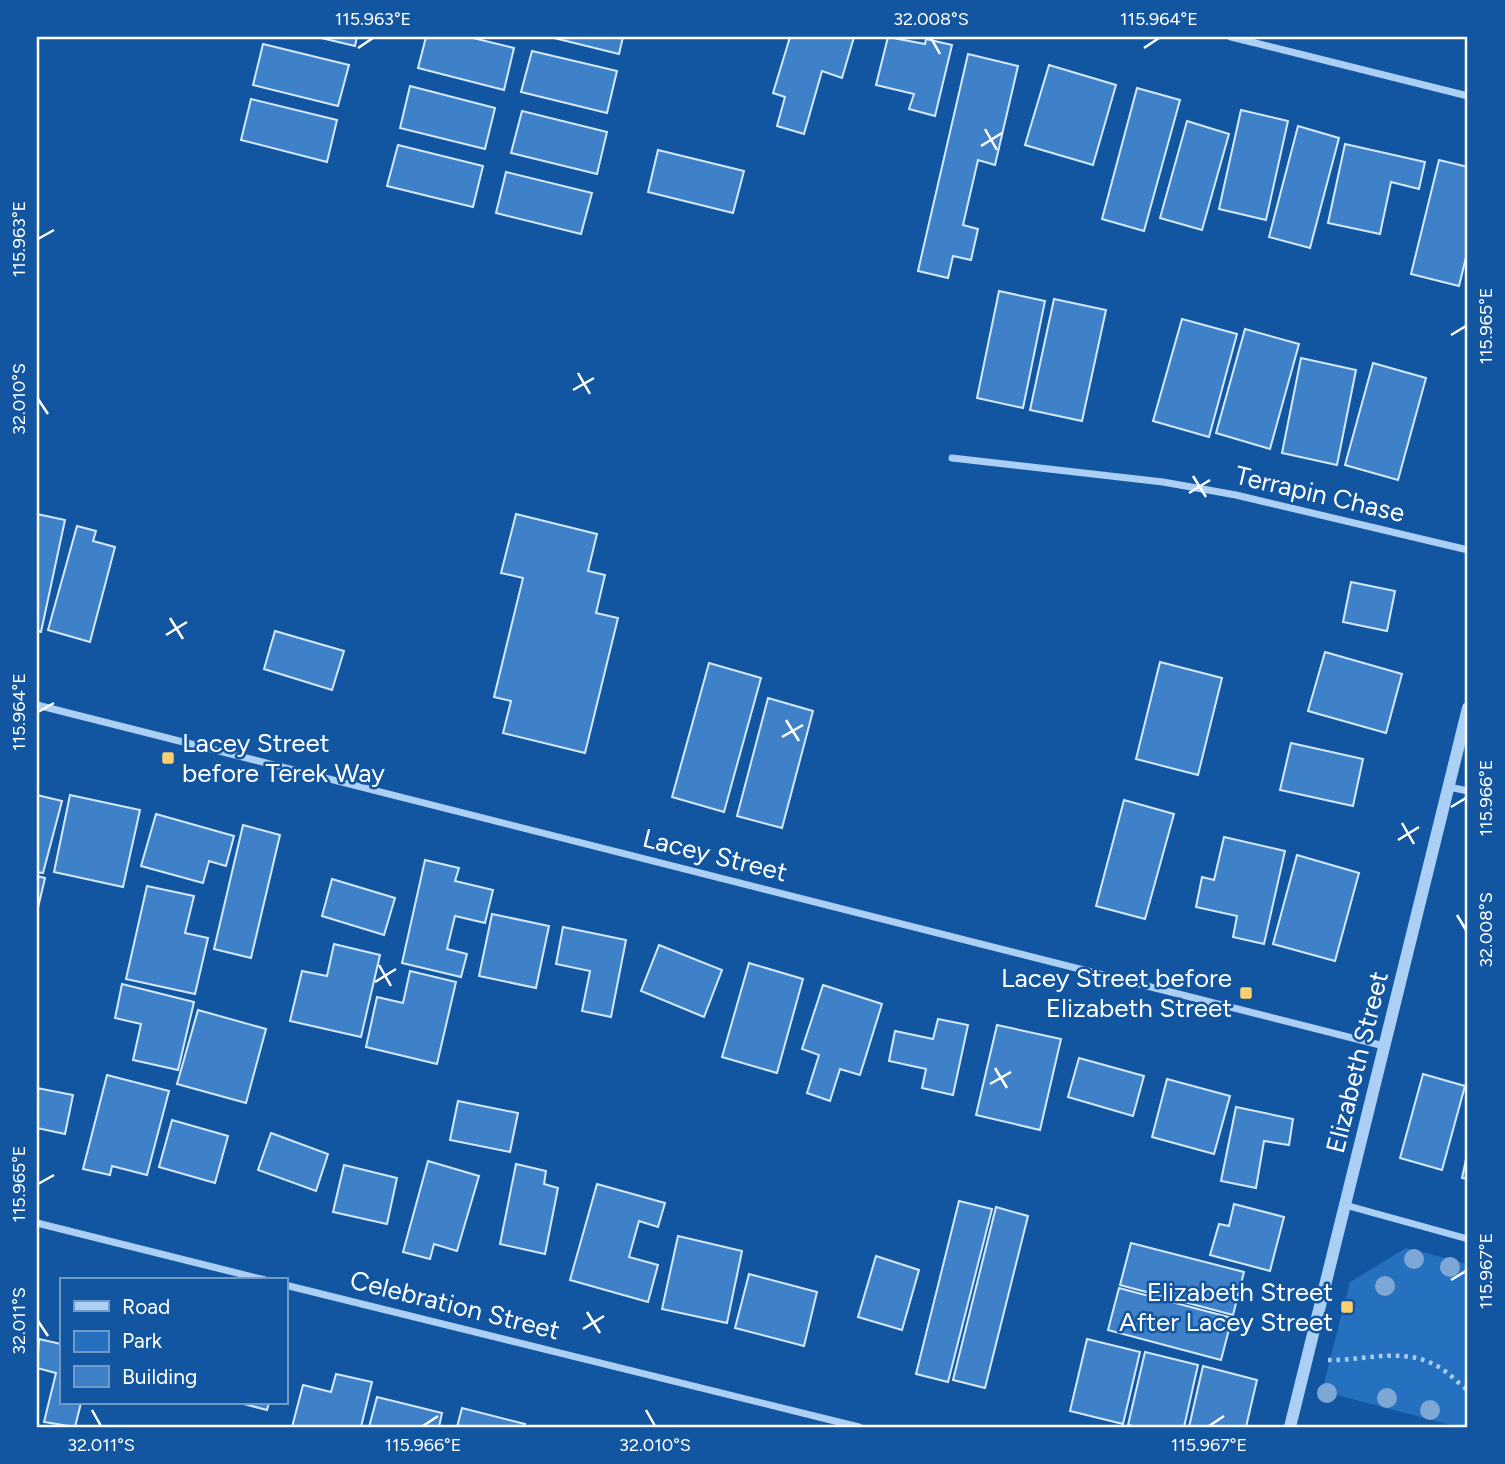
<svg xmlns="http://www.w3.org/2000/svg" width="1505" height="1464" viewBox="0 0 1505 1464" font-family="Figtree,sans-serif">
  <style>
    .green { fill: #2571c0 }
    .building { fill: #3f81c9; stroke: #d5e9fe; stroke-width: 2 }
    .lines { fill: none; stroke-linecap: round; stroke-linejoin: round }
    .path { stroke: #accff5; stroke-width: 4.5; stroke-dasharray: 3.5 5; stroke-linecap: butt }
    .minor { stroke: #accff5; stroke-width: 7 }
    .tertiary { stroke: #accff5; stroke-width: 12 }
    .tree { fill: #7da7d4 }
    .ticks { fill: none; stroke: #fff; stroke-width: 2.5 }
    .poi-dot { fill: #ffd070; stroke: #1256a1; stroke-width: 2.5 }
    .labels { text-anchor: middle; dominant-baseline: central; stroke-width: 5; stroke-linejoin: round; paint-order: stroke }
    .street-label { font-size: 26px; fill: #fff; stroke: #1256a1 }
    .poi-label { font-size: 26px; fill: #fff; stroke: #1256a1; text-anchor: end }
    .neatline { fill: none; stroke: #fff; stroke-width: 2.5 }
    .ticks-label { font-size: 18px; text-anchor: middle; fill: #fff }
  </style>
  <rect width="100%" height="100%" fill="#1256a1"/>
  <path class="green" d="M1406,1248L1468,1264V1427H1458L1322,1391L1350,1282Z"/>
  <g class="building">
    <path d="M317,37H357L355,46Z"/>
    <path d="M426,37H469L514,48L504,90L418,68Z"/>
    <path d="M550,37H623L619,54Z"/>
    <path d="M790,37H854L842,78L822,71L804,134L777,126L785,97L773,93Z"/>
    <path d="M888,37L925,44L926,39L952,45L935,116L909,109L914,94L876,85Z"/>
    <path d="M263,44L349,65L338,106L253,85Z"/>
    <path d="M532,51L617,71L607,113L521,92Z"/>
    <path d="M968,54L1018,66L995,165L978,160L963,225L978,229L971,260L953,256L948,278L918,271Z"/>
    <path d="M1049,65L1116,85L1093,165L1025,145Z"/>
    <path d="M410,86L495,108L485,149L400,128Z"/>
    <path d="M1137,88L1180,100L1144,231L1102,219Z"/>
    <path d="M251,99L337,120L327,162L241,140Z"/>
    <path d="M1241,110L1288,121L1266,220L1219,209Z"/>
    <path d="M522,111L607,132L597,174L511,153Z"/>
    <path d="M1187,121L1229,134L1202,230L1160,218Z"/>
    <path d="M1298,126L1339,138L1310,248L1269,237Z"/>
    <path d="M1345,144L1425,162L1419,189L1391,182L1380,234L1328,223Z"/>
    <path d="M398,145L483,166L473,207L387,186Z"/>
    <path d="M658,150L744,171L733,213L648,192Z"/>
    <path d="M1439,160L1468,167V249L1459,286L1411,274Z"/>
    <path d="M506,172L592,193L581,234L496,213Z"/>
    <path d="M999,291L1045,301L1023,408L977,398Z"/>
    <path d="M1054,299L1106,310L1082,421L1030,410Z"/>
    <path d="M1182,319L1237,334L1209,437L1153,421Z"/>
    <path d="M1245,329L1299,344L1270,449L1216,433Z"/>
    <path d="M1301,358L1356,370L1337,465L1282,453Z"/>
    <path d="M1373,363L1426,378L1398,480L1345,465Z"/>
    <path d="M37,514L65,520L41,632L37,631Z"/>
    <path d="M516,514L597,534L588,571L605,575L596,613L618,618L585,753L503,733L511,701L494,697L523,578L501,573Z"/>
    <path d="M77,526L96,531L93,541L115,547L90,642L48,630Z"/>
    <path d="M1351,582L1395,591L1387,631L1343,622Z"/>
    <path d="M275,631L344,651L332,690L264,669Z"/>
    <path d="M1325,652L1402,674L1386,733L1308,711Z"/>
    <path d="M1160,662L1222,678L1198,775L1136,759Z"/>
    <path d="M709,663L761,678L724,812L672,797Z"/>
    <path d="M768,698L813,711L782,828L737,816Z"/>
    <path d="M1291,743L1363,759L1353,806L1280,790Z"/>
    <path d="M37,795L62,801L43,873L37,872Z"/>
    <path d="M70,795L140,810L123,887L54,872Z"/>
    <path d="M1124,800L1174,814L1145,919L1096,906Z"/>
    <path d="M156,814L234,836L226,866L209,861L203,883L141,866Z"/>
    <path d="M243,825L280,835L251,958L214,949Z"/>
    <path d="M1224,837L1285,851L1264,944L1233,937L1237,916L1196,907L1202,877L1214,880Z"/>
    <path d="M1297,855L1359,873L1335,961L1273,944Z"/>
    <path d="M425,860L459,868L455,881L493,890L485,923L455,916L447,949L467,954L461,977L402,963Z"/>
    <path d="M37,876L45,878L37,912Z"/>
    <path d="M332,879L395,898L384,935L322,916Z"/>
    <path d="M147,886L194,896L185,933L208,938L195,994L126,979Z"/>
    <path d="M492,914L549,926L536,988L479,976Z"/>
    <path d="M563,927L626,940L611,1017L582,1011L590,971L556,964Z"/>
    <path d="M334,944L380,955L361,1037L290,1021L302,971L327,976Z"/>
    <path d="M659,945L722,970L704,1017L641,991Z"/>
    <path d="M749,963L803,979L777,1073L722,1057Z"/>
    <path d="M410,971L456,982L437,1064L366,1047L377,997L403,1003Z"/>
    <path d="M122,984L194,1002L178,1070L133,1060L141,1024L115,1018Z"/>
    <path d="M823,985L882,1004L860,1075L840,1069L830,1101L807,1093L819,1055L802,1049Z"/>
    <path d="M198,1010L266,1029L246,1103L177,1084Z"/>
    <path d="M938,1019L968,1025L953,1095L922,1088L926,1069L889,1061L895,1031L933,1039Z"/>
    <path d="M997,1025L1061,1039L1040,1130L976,1115Z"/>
    <path d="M1079,1058L1144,1076L1133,1116L1068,1097Z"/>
    <path d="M1423,1074L1465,1086L1442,1170L1400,1158Z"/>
    <path d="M107,1075L169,1091L147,1175L112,1166L110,1175L83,1169Z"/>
    <path d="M1167,1079L1230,1096L1214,1154L1152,1137Z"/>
    <path d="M37,1088L73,1095L65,1134L37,1128Z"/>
    <path d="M458,1101L518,1113L510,1152L450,1140Z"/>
    <path d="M1236,1107L1293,1119L1289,1145L1264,1141L1256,1188L1221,1181Z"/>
    <path d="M172,1120L228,1136L215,1183L159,1167Z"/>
    <path d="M271,1133L328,1154L316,1191L258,1170Z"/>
    <path d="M1468,1150V1179L1462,1178Z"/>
    <path d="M428,1161L479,1176L457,1251L434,1244L430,1259L403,1252Z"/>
    <path d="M516,1164L546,1171L544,1184L558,1188L545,1254L500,1244Z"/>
    <path d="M344,1165L397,1178L387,1224L333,1212Z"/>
    <path d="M597,1184L665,1203L658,1227L639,1221L629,1257L658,1265L648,1302L570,1280Z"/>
    <path d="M959,1201L992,1209L948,1382L916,1374Z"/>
    <path d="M1234,1204L1284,1217L1270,1271L1210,1255L1219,1224L1229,1226Z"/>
    <path d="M996,1207L1028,1216L985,1388L953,1380Z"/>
    <path d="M678,1236L742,1251L727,1323L662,1309Z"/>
    <path d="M1131,1243L1244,1272L1233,1315L1120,1285Z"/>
    <path d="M876,1256L919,1270L902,1330L858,1317Z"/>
    <path d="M749,1274L817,1292L804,1346L735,1328Z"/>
    <path d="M1119,1288L1232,1318L1221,1360L1108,1330Z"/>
    <path d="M39,1339L61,1344V1403H81L75,1427L44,1422L56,1373L37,1368Z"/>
    <path d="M1087,1339L1140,1352L1123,1424L1070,1411Z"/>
    <path d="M1145,1352L1198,1365L1184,1427H1137L1128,1425Z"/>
    <path d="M1203,1366L1257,1380L1246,1427H1189Z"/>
    <path d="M336,1374L372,1382L361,1427H292L303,1385L331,1392Z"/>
    <path d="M377,1397L442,1413L439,1427H369Z"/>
    <path d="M240,1403H269L267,1410Z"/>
    <path d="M462,1408L525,1424L524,1427H457Z"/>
  </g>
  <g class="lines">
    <path class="path" d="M1328,1360C1367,1361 1406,1345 1442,1369C1451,1375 1459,1384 1468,1390"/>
    <g class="minor">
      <path d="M1231,37L1468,96"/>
      <path d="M952,458L1163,482L1236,495L1468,550"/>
      <path d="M37,705L1384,1046"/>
      <path d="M1449,787L1468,791"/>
      <path d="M1345,1205L1468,1239"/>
      <path d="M37,1223L265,1280"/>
      <path d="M285,1285L859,1427"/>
    </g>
    <path class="tertiary" d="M1290,1427L1468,708"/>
  </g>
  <g class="tree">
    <circle cx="1414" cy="1259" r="10"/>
    <circle cx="1450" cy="1267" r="10"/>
    <circle cx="1385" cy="1286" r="10"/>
    <circle cx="1327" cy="1393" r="10"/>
    <circle cx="1387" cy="1398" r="10"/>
    <circle cx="1430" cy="1410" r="10"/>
  </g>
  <path class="ticks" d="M931,38L940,54M358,48L373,38M1144,48L1159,38M985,129L997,150M981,146L1002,133M38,239L54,230M1451,335L1466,326M578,373L590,394M573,390L594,378M38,399L48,414M1193,476L1206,497M1189,493L1210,480M170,618L183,639M166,635L187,622M38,712L54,703M786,720L799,741M782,737L803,725M1451,807L1466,798M1402,823L1414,844M1398,840L1419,827M1457,915L1466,930M379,965L391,986M375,982L396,969M995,1068L1007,1088M990,1084L1011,1072M38,1184L54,1175M1451,1280L1466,1271M587,1312L600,1333M38,1321L48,1336M583,1329L604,1316M92,1410L101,1426M646,1410L655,1426M423,1426L438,1416M1209,1426L1224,1416"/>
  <g class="poi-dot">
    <rect x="161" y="751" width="14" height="14" rx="3.5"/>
    <rect x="1239" y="986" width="14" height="14" rx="3.5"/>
    <rect x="1340" y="1300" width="14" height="14" rx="3.5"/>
  </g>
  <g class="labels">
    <g class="street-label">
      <text transform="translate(1320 494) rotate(13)">Terrapin Chase</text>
      <text transform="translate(715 855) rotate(14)">Lacey Street</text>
      <text transform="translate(1357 1062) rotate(-76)">Elizabeth Street</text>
      <text transform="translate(455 1305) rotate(14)">Celebration Street</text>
    </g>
    <g class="poi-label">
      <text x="182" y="743" text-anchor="start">Lacey Street<tspan x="182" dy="30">before Terek Way</tspan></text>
      <text x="1232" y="978">Lacey Street before<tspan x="1232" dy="30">Elizabeth Street</tspan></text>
      <text x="1333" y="1292">Elizabeth Street<tspan x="1333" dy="30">After Lacey Street</tspan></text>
    </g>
  </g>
  <rect width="1505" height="1464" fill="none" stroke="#1256a1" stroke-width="77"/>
  <rect x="60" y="1278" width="228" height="126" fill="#1256a1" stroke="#719ac7" stroke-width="2"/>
  <rect x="74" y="1301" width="35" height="10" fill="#accff5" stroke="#719ac7" stroke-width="2"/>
  <text x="122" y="1314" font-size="21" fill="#ffffff">Road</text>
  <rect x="74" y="1331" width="35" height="21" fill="#2571c0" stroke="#719ac7" stroke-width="2"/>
  <text x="122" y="1348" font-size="21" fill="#ffffff">Park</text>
  <rect x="74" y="1366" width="35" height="21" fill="#3f81c9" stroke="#719ac7" stroke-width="2"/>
  <text x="122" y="1384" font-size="21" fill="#ffffff">Building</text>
  <rect x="38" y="38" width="1428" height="1388" class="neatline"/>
  <g class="ticks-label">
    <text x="373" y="25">115.963°E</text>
    <text x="931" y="25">32.008°S</text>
    <text x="1159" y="25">115.964°E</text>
    <text transform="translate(19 239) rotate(-90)" y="6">115.963°E</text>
    <text transform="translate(1486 326) rotate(-90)" y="6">115.965°E</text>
    <text transform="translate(19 399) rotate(-90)" y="6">32.010°S</text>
    <text transform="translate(19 712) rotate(-90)" y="6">115.964°E</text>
    <text transform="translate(1486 798) rotate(-90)" y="6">115.966°E</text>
    <text transform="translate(1486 930) rotate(-90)" y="6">32.008°S</text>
    <text transform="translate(19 1184) rotate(-90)" y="6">115.965°E</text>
    <text transform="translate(1486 1271) rotate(-90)" y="6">115.967°E</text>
    <text transform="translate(19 1321) rotate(-90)" y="6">32.011°S</text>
    <text x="101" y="1451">32.011°S</text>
    <text x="423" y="1451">115.966°E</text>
    <text x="655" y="1451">32.010°S</text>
    <text x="1209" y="1451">115.967°E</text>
  </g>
</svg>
